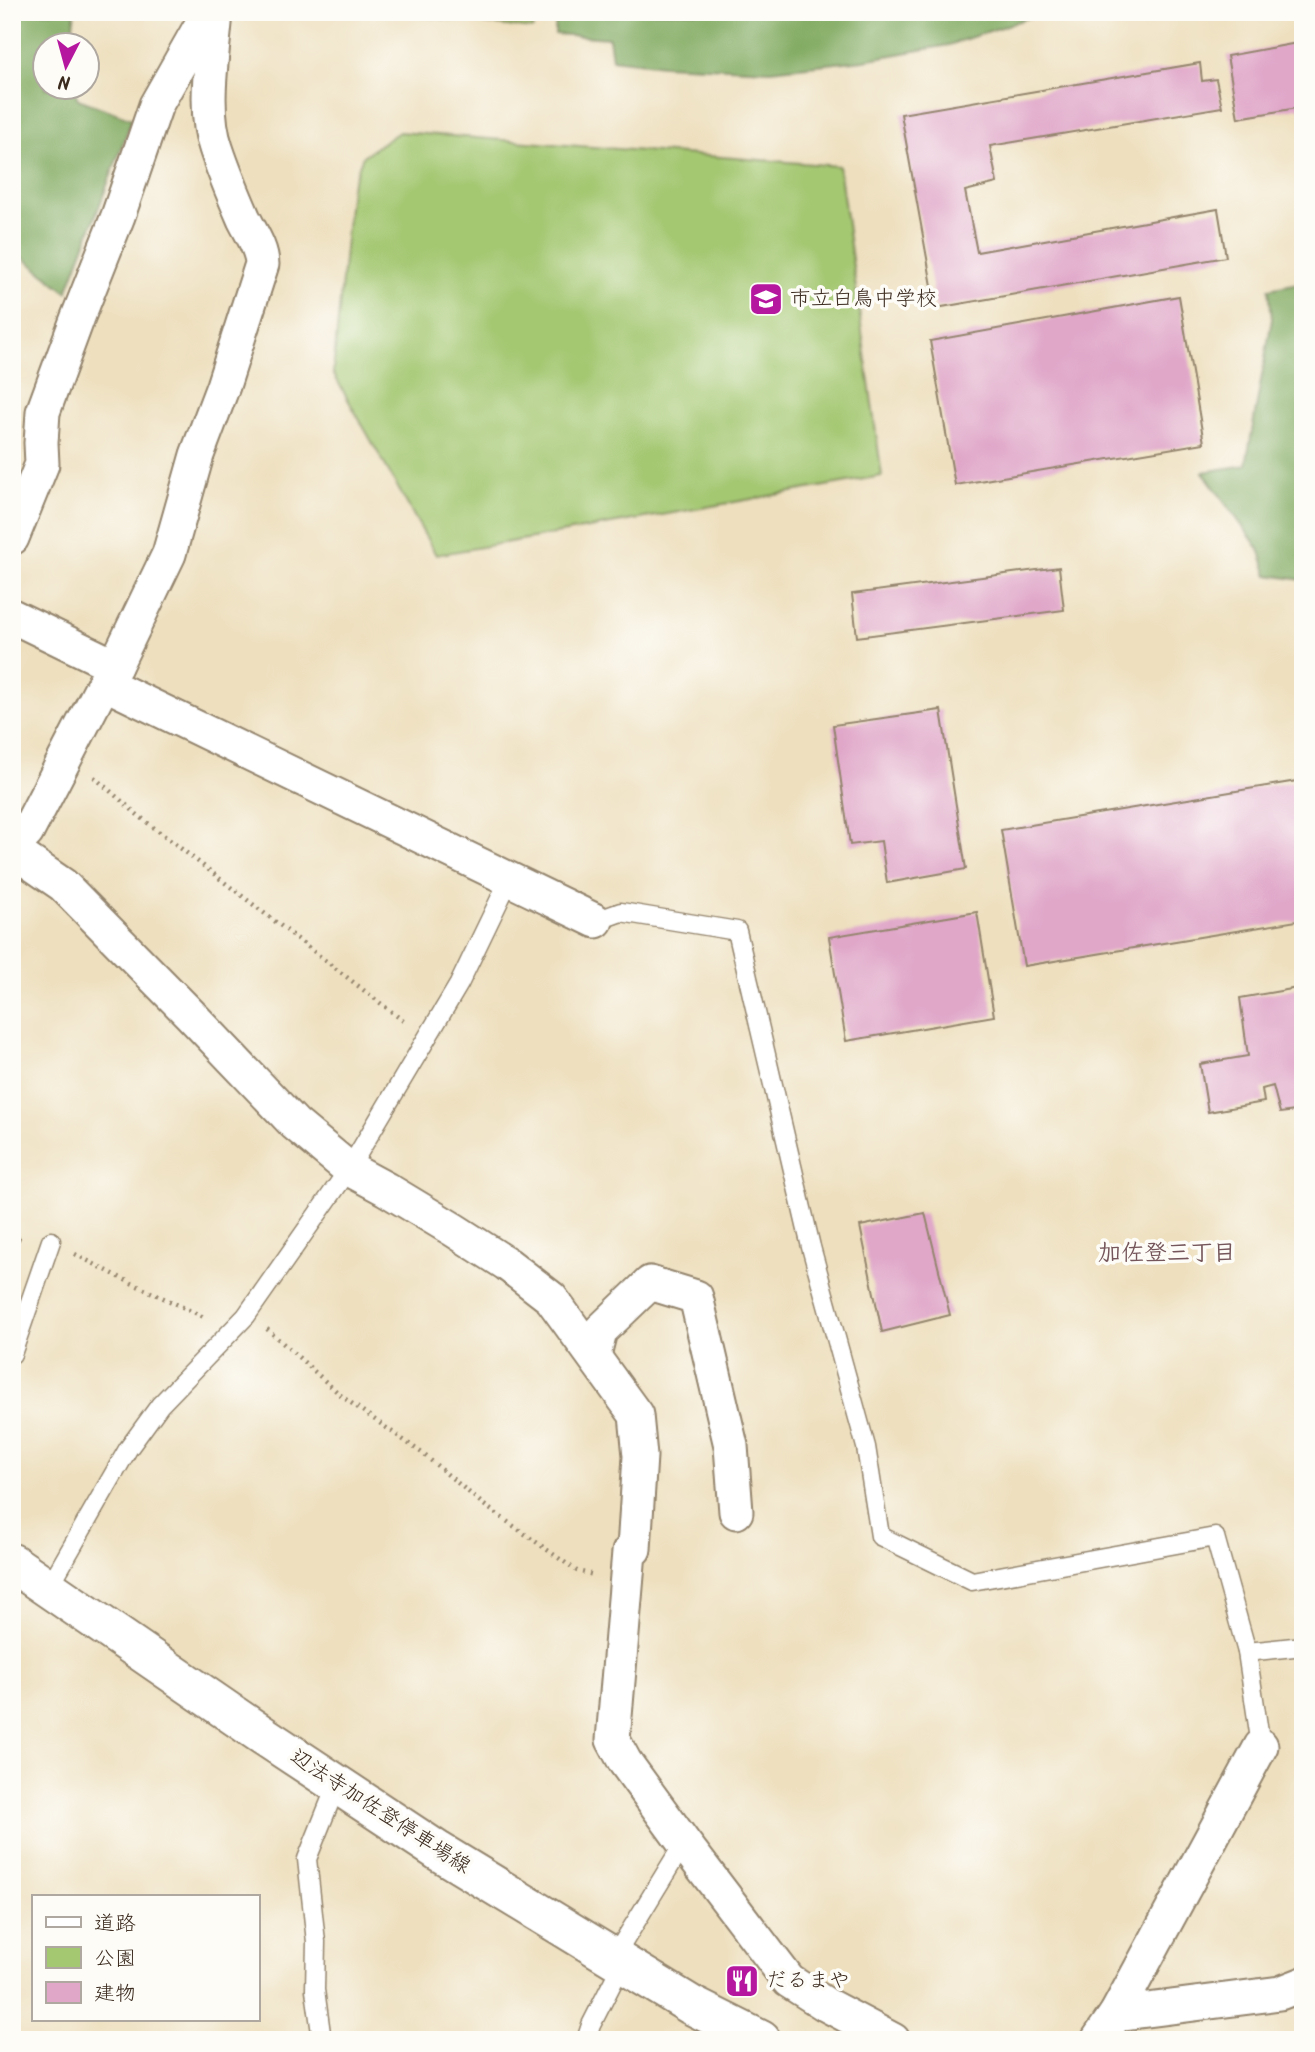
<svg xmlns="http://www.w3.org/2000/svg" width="1315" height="2052" viewBox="0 0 1315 2052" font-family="Kalam,'Klee One',sans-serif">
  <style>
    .green { fill: #a4c872; stroke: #707948; stroke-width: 2 }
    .forest { fill: #83ac64; stroke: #5f6b41; stroke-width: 2 }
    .building { fill: #e0a7c9 }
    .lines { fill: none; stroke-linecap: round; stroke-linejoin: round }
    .service-casing { stroke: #94856e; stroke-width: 21 }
    .minor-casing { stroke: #94856e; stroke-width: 37 }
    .secondary-casing { stroke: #94856e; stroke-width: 42 }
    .path { stroke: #94856e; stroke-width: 4.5; stroke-dasharray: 2 5; stroke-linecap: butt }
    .service { stroke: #fff; stroke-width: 18 }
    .minor { stroke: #fff; stroke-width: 33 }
    .secondary { stroke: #fff; stroke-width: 38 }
    .labels { text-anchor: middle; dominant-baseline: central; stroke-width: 7; stroke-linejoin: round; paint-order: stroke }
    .poi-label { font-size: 21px; fill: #3b2a1e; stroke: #fdfcf7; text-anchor: start }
    .street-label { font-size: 21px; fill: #3b2a1e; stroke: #fdfcf7 }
    .neighbourhood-label { font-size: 23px; font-weight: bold; fill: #75565a; stroke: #fdfcf7 }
  </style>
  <rect width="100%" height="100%" fill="#fdfcf7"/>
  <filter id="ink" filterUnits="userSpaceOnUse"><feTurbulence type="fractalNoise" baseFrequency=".0143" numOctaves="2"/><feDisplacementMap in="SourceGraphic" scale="14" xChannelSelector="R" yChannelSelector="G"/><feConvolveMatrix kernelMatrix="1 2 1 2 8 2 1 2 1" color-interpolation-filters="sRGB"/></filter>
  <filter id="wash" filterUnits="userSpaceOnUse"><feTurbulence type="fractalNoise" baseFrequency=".00686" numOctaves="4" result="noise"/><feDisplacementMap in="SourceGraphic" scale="28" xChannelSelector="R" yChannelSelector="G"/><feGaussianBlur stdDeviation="1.57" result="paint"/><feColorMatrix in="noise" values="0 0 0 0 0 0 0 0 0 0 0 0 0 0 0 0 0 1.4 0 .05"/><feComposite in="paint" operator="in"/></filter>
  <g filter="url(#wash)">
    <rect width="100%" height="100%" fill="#eee0bf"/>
    <g class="green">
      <path d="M386,12H534L533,29Z"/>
      <path d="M399,132L839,166L882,476L436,555L333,373L351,187L363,156Z"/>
    </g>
    <g class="forest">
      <path d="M12,12H75L70,45L46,46V88H73L78,99L132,119L67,292L12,249Z"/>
      <path d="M556,12H1039V14L949,45L864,60L770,70L663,65L612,59L609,38L555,34Z"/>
      <path d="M1303,282V580L1268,575L1259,549L1203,472L1246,465L1272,319L1269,289Z"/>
    </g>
    <g id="blocks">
      <g class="building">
        <path d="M1303,42V107L1238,118L1227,56Z"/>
        <path d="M1200,63L1202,81L1216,79L1222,107L990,146L997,183L965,191L977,252L1218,209L1226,257L936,308L901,114Z"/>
        <path d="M1179,296L1204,443L955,485L930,341Z"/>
        <path d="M1059,567L1064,610L857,637L852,594Z"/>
        <path d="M941,710L966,869L887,883L881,841L850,845L833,725Z"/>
        <path d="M1303,780V920L1024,966L1001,830Z"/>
        <path d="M977,912L994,1016L846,1041L829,937Z"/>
        <path d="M1303,987V1110L1280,1113L1273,1086L1262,1089L1264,1102L1208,1112L1200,1064L1248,1056L1240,998Z"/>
        <path d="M925,1213L950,1315L882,1332L860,1226Z"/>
      </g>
    </g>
  </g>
  <g filter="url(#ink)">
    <use href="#blocks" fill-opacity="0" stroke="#94856e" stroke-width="2"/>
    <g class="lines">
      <g class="service-casing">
        <g id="service">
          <path d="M596,921L621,912L737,931L811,1247L866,1447L880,1536L972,1581L1215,1537L1247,1652L1261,1746"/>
          <path d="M12,1354L51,1241"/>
          <path d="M49,1587L128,1449L160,1405L246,1316L349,1169L459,984L510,878"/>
          <path d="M1247,1652L1303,1646"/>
          <path d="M613,1959L684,1843"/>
          <path d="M322,2040L315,1990L316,1942L307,1859L337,1784"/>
          <path d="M586,2040L591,2025L622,1964"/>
        </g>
      </g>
      <g class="minor-casing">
        <g id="minor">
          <path d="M12,538L42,464L41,443L43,412L78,317L118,216L156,105L203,22L216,13"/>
          <path d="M12,616L115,666"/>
          <path d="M104,683L596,921"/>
          <path d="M12,847L27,832L104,683L115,666L169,554L197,455L223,386L262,264C262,249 251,233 244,219C234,196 224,172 216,148C202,108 213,54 216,12"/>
          <path d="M12,850L63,885L190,1014L295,1124L349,1169L386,1189L454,1230L507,1264L551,1298L636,1415L640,1456L634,1549L629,1552L613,1740L625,1762L684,1843L789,1981L825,2004L893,2040"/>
          <path d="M594,1355L600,1331L650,1283L696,1297L731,1446L736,1512"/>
          <path d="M1116,2014L1280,1993L1303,1984"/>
          <path d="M1098,2040L1116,2014L1261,1746"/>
        </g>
      </g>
      <g class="secondary-casing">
        <path id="secondary" d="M12,1563L258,1732L438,1851L691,2005L761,2040"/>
      </g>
      <g class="path">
        <path d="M94,777L139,816L406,1023"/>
        <path d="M12,1236L25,1241"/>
        <path d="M75,1254L123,1279L206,1318"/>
        <path d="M267,1329L344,1398L422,1453L484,1505L577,1571L594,1575"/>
      </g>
      <use href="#service" class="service"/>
      <use href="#minor" class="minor"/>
      <use href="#secondary" class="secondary"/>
    </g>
  </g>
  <defs>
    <g id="school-square" transform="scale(1.75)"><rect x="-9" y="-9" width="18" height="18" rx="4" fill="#b5179e" stroke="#fdfcf7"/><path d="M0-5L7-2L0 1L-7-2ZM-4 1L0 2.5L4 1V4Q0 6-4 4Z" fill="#fff"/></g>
    <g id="restaurant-square" transform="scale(1.75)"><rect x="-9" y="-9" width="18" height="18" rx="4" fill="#b5179e" stroke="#fdfcf7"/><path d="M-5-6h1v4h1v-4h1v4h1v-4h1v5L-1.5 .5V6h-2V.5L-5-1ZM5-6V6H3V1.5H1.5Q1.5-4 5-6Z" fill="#fff"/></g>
  </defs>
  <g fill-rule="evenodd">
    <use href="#school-square" x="766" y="299"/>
    <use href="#restaurant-square" x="742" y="1981"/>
  </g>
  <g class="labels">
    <g class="poi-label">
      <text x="790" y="299">市立白鳥中学校</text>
      <text x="766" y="1981">だるまや</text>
    </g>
    <g class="street-label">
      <text transform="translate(380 1812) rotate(33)">辺法寺加佐登停車場線</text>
    </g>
    <g class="neighbourhood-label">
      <text x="1167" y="1254">加佐登三丁目</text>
    </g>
  </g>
  <rect width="1315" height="2052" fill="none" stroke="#fdfcf7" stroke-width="42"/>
  <rect x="32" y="1895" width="228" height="126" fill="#fdfcf7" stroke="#afa8a0" stroke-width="2"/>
  <rect x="46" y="1917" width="35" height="10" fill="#ffffff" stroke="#afa8a0" stroke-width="2"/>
  <text x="94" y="1930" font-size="21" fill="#3b2a1e">道路</text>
  <rect x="46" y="1947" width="35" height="21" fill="#a4c872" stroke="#afa8a0" stroke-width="2"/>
  <text x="94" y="1965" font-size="21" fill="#3b2a1e">公園</text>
  <rect x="46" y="1982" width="35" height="21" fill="#e0a7c9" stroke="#afa8a0" stroke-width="2"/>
  <text x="94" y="2000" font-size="21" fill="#3b2a1e">建物</text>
  <g transform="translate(66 66) rotate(186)"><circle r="33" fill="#fdfcf7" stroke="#afa8a0" stroke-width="2"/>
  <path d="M0-5L12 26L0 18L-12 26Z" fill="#b5179e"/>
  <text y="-10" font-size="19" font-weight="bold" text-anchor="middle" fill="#3b2a1e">N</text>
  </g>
</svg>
